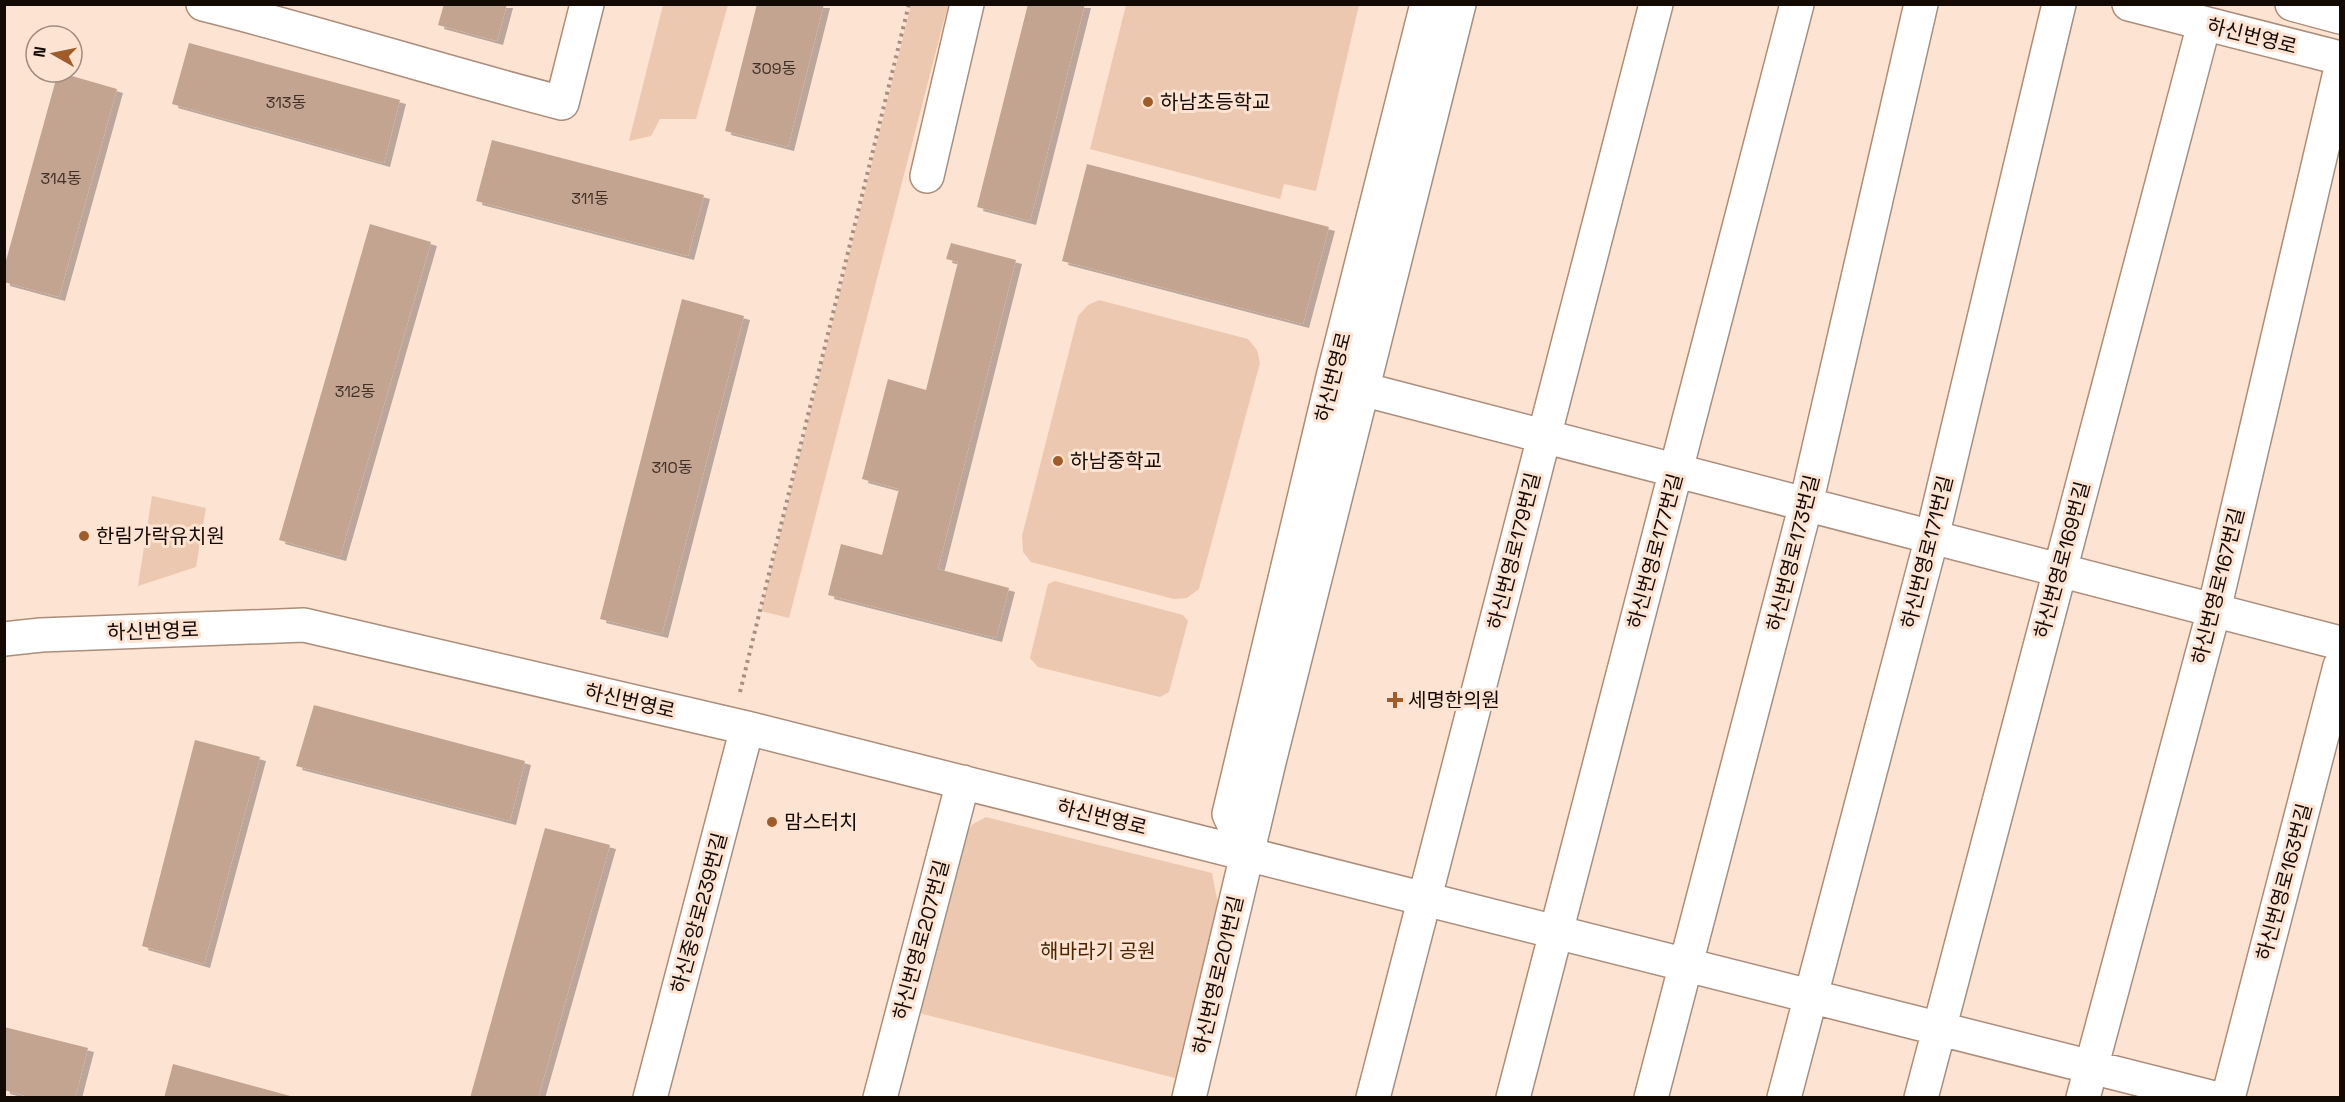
<svg xmlns="http://www.w3.org/2000/svg" width="2345" height="1102" viewBox="0 0 2345 1102" font-family="'Space Grotesk','Noto Sans KR',sans-serif">
<style>
.green{fill:#edc8b0}
.building{fill:#c3a491;filter:url(#shadow)}
.lines{fill:none;stroke-linecap:round;stroke-linejoin:round}
.minor-casing{stroke:#ab8d7a;stroke-width:36}
.path{stroke:#a59184;stroke-width:4;stroke-dasharray:3 4.5;stroke-linecap:butt}
.minor{stroke:#fff;stroke-width:33}
.poi-dot{fill:#9f5c2a;stroke:#fde3d2;stroke-width:2}
.labels{text-anchor:middle;dominant-baseline:central;stroke-width:6;stroke-linejoin:round;paint-order:stroke}
.number-label{font-size:16px;fill:#403027}
.street-label{font-size:20px;fill:#140a04;stroke:#fde3d2}
.poi-label{font-size:20px;fill:#140a04;stroke:#fde3d2;text-anchor:start}
.park-label{font-size:20px;fill:#4c2402;stroke:#fde3d2}
</style>
<defs>
<filter id="shadow"><feDropShadow dx="6" dy="4" stdDeviation="0" flood-color="#0004"/></filter>
</defs>
<rect width="100%" height="100%" fill="#fde3d2"/>
<path class="green" d="M663 5H728L696 119H660L651 136 629 141Z
M911 5H948L789 618 761 611Z
M1126 5H1359L1316 191 1284 184 1280 199 1090 149Z
M1099 300 1248 339 1257 350 1260 363 1199 589 1187 598 1174 599 1031 562 1023 552 1022 536 1078 316 1088 305Z
M152 496 206 508 196 567 138 586Z
M1055 581 1183 615 1188 621 1169 692 1160 697 1038 667 1030 658 1048 584Z
M986 817 1212 873 1218 904 1175 1078 919 1013 965 833 973 824Z"/>
<path class="building" d="M444 4H507L497 41 438 25Z
M757 4H824L788 147 725 131Z
M1028 4H1085L1030 221 977 207Z
M189 43 400 100 384 163 172 104Z
M58 72 117 89 59 297 4 282V268Z
M492 140 704 195 688 256 476 201Z
M1087 164 1329 227 1303 324 1062 261Z
M370 224 431 242 340 557 279 540Z
M951 243 1016 260 938 569 1009 588 996 638 828 595 841 544 882 555 899 489 862 479 888 379 926 390 958 262 946 259Z
M682 299 744 316 662 634 600 619Z
M314 705 525 761 510 821 296 766Z
M195 740 260 757 204 964 142 946Z
M545 828 610 845 538 1098H470Z
M4 1027 88 1048 75 1098H33L4 1090Z
M173 1064 294 1097V1098H164Z"/>
<g class="lines">
<defs>
<path id="minor" d="M203 4C323 34 442 72 562 103L587 4
M2129 4 2340 58
M2292 4 2340 17
M927 176 967 4
M1362 389 2340 643
M4 639 41 635 304 625 747 728 2214 1098
M1247 853 1229 814 1333 377 1427 4
M650 1098 747 728
M880 1098 963 782
M1189 1098 1269 762 1459 4
M1373 1098 1656 4
M1513 1098 1797 4
M1651 1098 1806 504 1921 4
M1784 1098 1932 537 2059 4
M1921 1098 2204 24
M2083 1098 2214 610 2340 72
M2228 1098 2340 666"/>
</defs>
<use href="#minor" class="minor-casing"/>
<path class="path" d="M740 692 909 4"/>
<use href="#minor" class="minor"/>
</g>
<g class="poi-dot">
<circle cx="1148" cy="102" r="6"/>
<circle cx="1058" cy="461" r="6"/>
<circle cx="84" cy="536" r="6"/>
<path d="M1392 691h6v6h6v6h-6v6h-6v-6h-6v-6h6z"/>
<circle cx="772" cy="822" r="6"/>
</g>
<g class="labels">
<g class="number-label">
<text x="774" y="68">309동</text>
<text x="286" y="102">313동</text>
<text x="61" y="178">314동</text>
<text x="590" y="198">311동</text>
<text x="355" y="391">312동</text>
<text x="672" y="467">310동</text>
</g>
<g class="street-label">
<text transform="translate(2252 36) rotate(14)">하신번영로</text>
<text transform="translate(1333 377) rotate(-76)">하신번영로</text>
<text transform="translate(1514 551) rotate(-76)">하신번영로179번길</text>
<text transform="translate(1655 551) rotate(-75)">하신번영로177번길</text>
<text transform="translate(1927 552) rotate(-76)">하신번영로171번길</text>
<text transform="translate(1793 553) rotate(-76)">하신번영로173번길</text>
<text transform="translate(2062 560) rotate(-75)">하신번영로169번길</text>
<text transform="translate(2218 586) rotate(-76)">하신번영로167번길</text>
<text transform="translate(153 631) rotate(-2)">하신번영로</text>
<text transform="translate(630 701) rotate(13)">하신번영로</text>
<text transform="translate(1102 817) rotate(14)">하신번영로</text>
<text transform="translate(2284 882) rotate(-75)">하신번영로163번길</text>
<text transform="translate(699 913) rotate(-75)">하신중앙로239번길</text>
<text transform="translate(921 940) rotate(-75)">하신번영로207번길</text>
<text transform="translate(1218 975) rotate(-77)">하신번영로201번길</text>
</g>
<g class="poi-label">
<text x="1160" y="102">하남초등학교</text>
<text x="1070" y="461">하남중학교</text>
<text x="96" y="536">한림가락유치원</text>
<text x="1408" y="700">세명한의원</text>
<text x="784" y="822">맘스터치</text>
</g>
<g class="park-label">
<text x="1098" y="951">해바라기 공원</text>
</g>
</g>
<rect width="2345" height="1102" fill="none" stroke="#140a04" stroke-width="12"/>
<g transform="translate(54 54) rotate(279)"><circle r="28" fill="#fde3d2" stroke="#a08c80" stroke-width="1.5"/>
<path d="M0-4.5L10 22L0 15L-10 22Z" fill="#9f5c2a"/>
<text y="-9" font-size="16" font-weight="bold" text-anchor="middle" fill="#140a04">N</text>
</g>
</svg>
